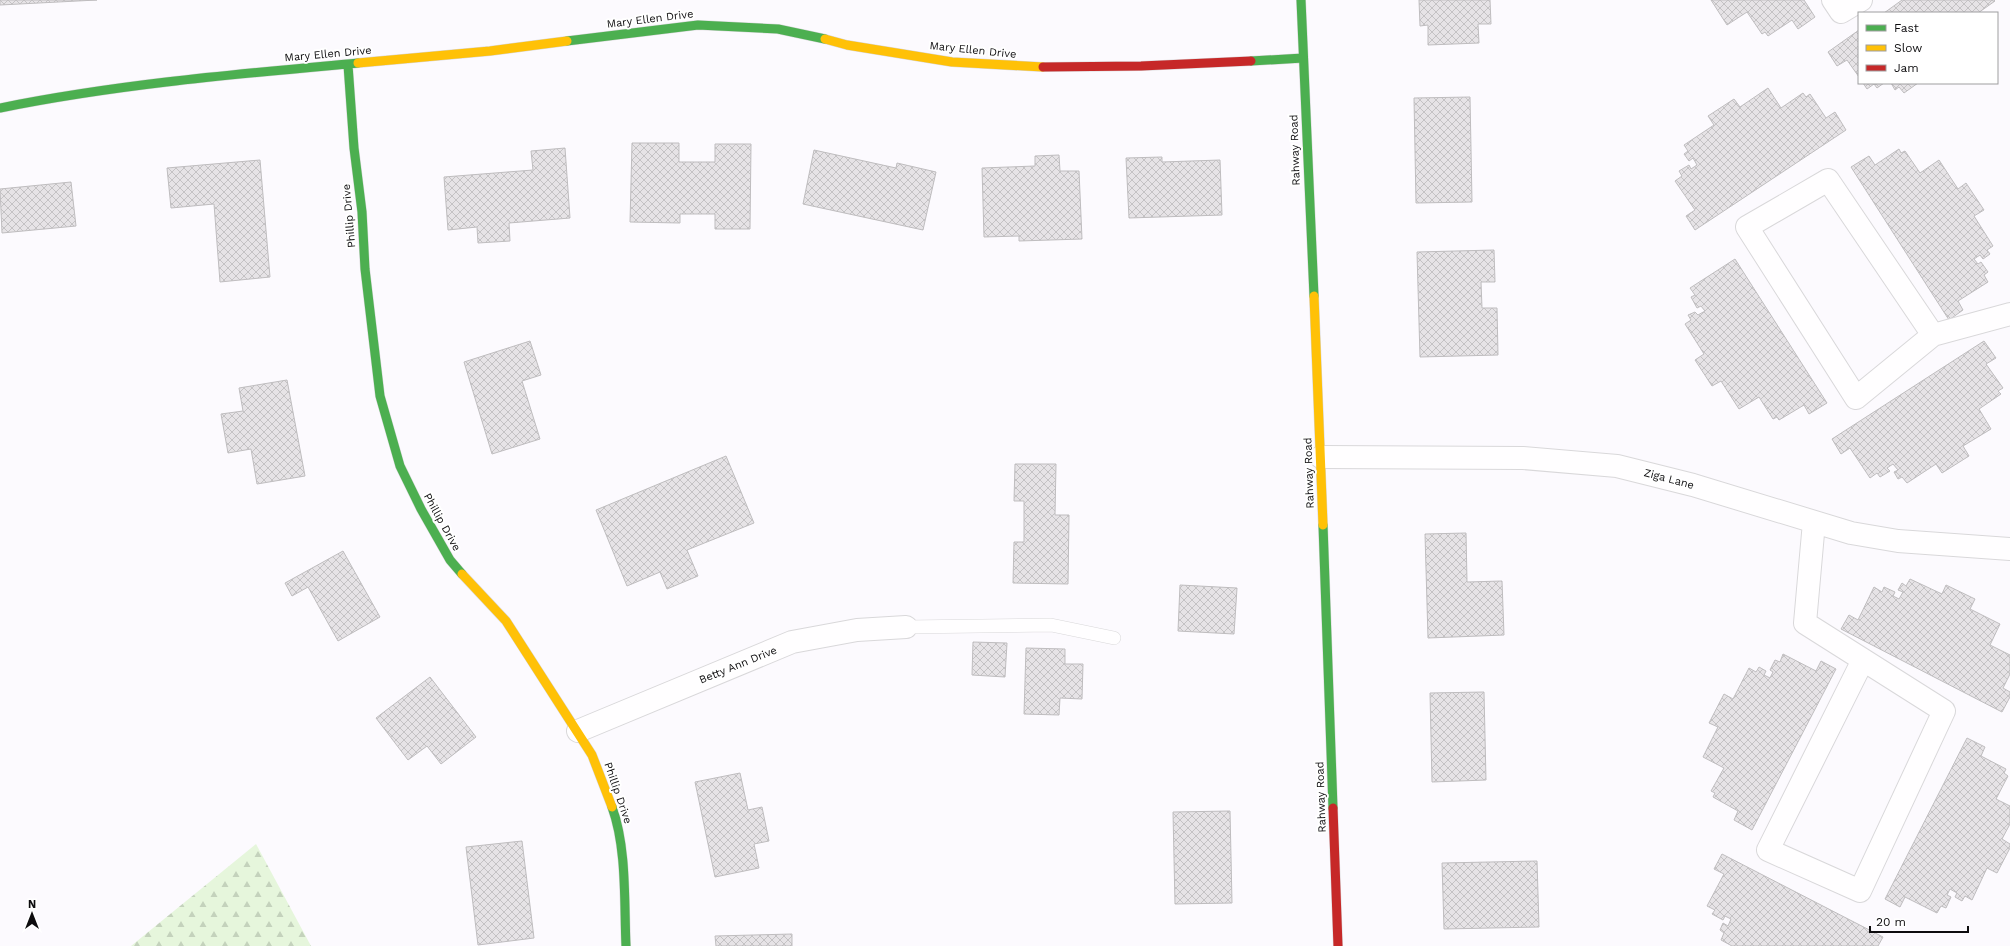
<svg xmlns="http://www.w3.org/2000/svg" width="2010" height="946" viewBox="0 0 2010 946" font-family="'Work Sans',sans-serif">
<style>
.forest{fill:url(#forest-firs)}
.building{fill:url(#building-cross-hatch);stroke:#bfbdbf}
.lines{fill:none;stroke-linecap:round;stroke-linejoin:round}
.lane-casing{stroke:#d9d8da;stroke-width:14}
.street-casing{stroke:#d9d8da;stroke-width:24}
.fast-casing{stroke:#d9d8da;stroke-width:10}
.slow-casing{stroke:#d9d8da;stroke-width:10}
.jam-casing{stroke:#d9d8da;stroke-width:10}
.lane{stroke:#fffeff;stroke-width:13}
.street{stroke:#fffeff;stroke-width:22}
.fast{stroke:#4caf50;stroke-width:9}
.slow{stroke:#ffc107;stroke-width:9}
.jam{stroke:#c62828;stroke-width:9}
.labels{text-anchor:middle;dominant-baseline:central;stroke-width:4;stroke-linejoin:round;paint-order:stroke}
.street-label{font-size:11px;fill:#0d0c0e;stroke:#fff}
</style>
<defs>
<pattern id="forest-firs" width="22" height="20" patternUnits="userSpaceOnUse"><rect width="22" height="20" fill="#e6f6dc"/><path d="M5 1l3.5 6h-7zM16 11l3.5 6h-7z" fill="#c4d2bc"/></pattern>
<pattern id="building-cross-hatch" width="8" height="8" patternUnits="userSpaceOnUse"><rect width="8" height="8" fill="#e6e3e6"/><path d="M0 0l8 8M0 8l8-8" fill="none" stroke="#c4c2c4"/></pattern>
</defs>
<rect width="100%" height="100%" fill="#fcfafe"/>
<path class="forest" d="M256 844 311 946H131Z"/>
<path class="building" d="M0 0H97L0 5Z
M1419 0H1490L1491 24H1478L1479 43 1428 45V25L1420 26Z
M1711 0H1804L1815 17 1798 29 1792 20 1768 36 1765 32 1762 34 1747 12 1727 25Z
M1902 0H1994L1995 1 1978 13H1884Z
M1859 30V77L1847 60 1837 66 1828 52Z
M1863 83H1884L1877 88 1874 84 1867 89Z
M1891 83H1918L1904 93 1899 87 1895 90Z
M1768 88 1781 108 1803 93 1806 97 1810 94 1826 118 1835 112 1846 130 1695 230 1686 216 1695 210 1675 181 1682 176 1679 171 1689 165 1691 169 1697 165 1693 158 1689 161 1684 154 1688 151 1684 145 1714 125 1708 116 1734 99 1740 107Z
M1470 97 1472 202 1416 203 1414 98Z
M632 143H679V162H715V144H751L750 229H715V214H680V223L630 222Z
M565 148 570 218 509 223 510 241 478 243 477 227 448 230 444 177 533 170 531 151Z
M1899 149 1901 153 1905 151 1920 173 1939 160 1958 189 1966 183 1984 210 1974 216 1993 246 1987 250 1990 254 1983 259 1980 255 1974 259 1978 264 1981 262 1988 272 1984 275 1988 282 1958 301 1963 310 1949 320 1851 167 1869 156 1875 165Z
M814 150 896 168 897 163 936 172 923 230 803 204Z
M1059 155 1060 171H1079L1082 239 1019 241V236L984 237 982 168 1035 166V156Z
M1162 157V162L1220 160 1222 215 1129 218 1126 158Z
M260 160 270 277 220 282 214 204 171 208 167 168Z
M71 182 76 226 2 233 0 189Z
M1494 250 1495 282H1481L1482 308H1497L1498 355 1420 357 1417 252Z
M1735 259 1827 403 1809 414 1804 405 1779 420 1777 417 1773 419 1759 397 1739 409 1721 381 1712 386 1695 360 1704 354 1685 324 1691 320 1688 315 1695 312 1698 315 1705 311 1701 306 1697 308 1691 297 1695 295 1690 288Z
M530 341 541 375 522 381 540 439 492 454 464 362Z
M1984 341 1996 358 1986 364 2003 388 1998 391 2001 394 1979 409 1991 429 1963 446 1969 456 1942 473 1936 464 1907 483 1902 477 1898 479 1894 472 1898 470 1893 464 1887 468 1890 471 1880 477 1877 473 1870 478 1850 448 1841 454 1832 439Z
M287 380 305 476 257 484 251 449 228 453 221 414 243 411 239 388Z
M726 456 754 523 687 550 698 576 667 589 660 572 627 586 596 510Z
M1015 464H1056L1055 515H1069L1068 584 1013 583 1014 542H1024V501H1014Z
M1466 533 1467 582 1502 581 1504 635 1428 638 1425 534Z
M343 551 380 617 338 641 308 587 292 596 285 583Z
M1910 579 1942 594 1946 585 1975 599 1970 609 2000 624 1990 645 2010 655V674L2003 688 2010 692V697L2002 712 1841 629 1849 615 1858 620 1874 587 1882 592 1884 587 1895 592 1893 596 1899 599 1903 592 1898 590 1902 583 1906 586Z
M1180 585 1237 588 1234 634 1178 631Z
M973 642 1007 643 1005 677 972 675Z
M1026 648 1065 649V664H1083L1082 699 1060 698 1059 715 1024 714Z
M1783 654 1816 671 1821 661 1836 669 1752 830 1734 820 1738 811 1713 797 1715 793 1711 791 1724 768 1703 757 1718 727 1709 723 1724 694 1733 699 1749 668 1756 672 1759 667 1766 671 1764 675 1770 678 1773 672 1770 670 1775 660 1780 662Z
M430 677 476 737 441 764 427 746 408 760 376 718Z
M1484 692 1486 780 1432 782 1430 693Z
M1967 738 1985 747 1981 756 2006 769 2004 773 2008 776 1996 799 2010 806V824L2002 839 2010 844V848L1997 873 1987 868 1972 900 1965 896 1962 901 1955 897 1957 893 1950 889 1947 895 1951 897 1946 908 1941 906 1937 913 1905 897 1900 907 1885 899Z
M740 773 748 810 762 807 769 841 754 844 759 868 715 877 695 782Z
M1230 811 1232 903 1175 904 1173 812Z
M522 841 534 938 478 945 466 847Z
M1722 854 1883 937 1878 946H1732L1721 940 1724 933 1720 930 1723 923 1728 926 1731 919 1725 916 1723 920 1712 914 1715 910 1707 906 1724 874 1714 869Z
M1537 861 1539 927 1444 929 1442 863Z
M792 934V946H716L715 936Z"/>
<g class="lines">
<defs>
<path id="lane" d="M906 627 1051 625 1114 638"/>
<path id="street" d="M1833 0 1841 12 1861 0
M1933 335 1828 180 1747 227 1856 398 1933 335 2010 314
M1321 457 1523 458 1617 466 1693 485 1851 533 1898 541 2010 549
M1814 522 1805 623 1944 711 1860 891 1768 850 1863 660
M578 731 792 642 857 630 906 627"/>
<path id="fast" d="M1301 0 1314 296
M567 41 698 25 778 29 825 39
M1251 61 1303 58
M348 65 354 148 362 212 365 269 380 396 400 466 421 509 450 560 462 574
M0 108C118 84 238 74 358 63
M1323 525 1333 808
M612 807C627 848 624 902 626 946"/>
<path id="slow" d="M825 39 847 45 952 62 1043 67
M358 63 490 51 567 41
M1314 296 1323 525
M462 574 506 621 592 755 612 807"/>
<path id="jam" d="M1043 67 1141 66 1251 61
M1333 808 1338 946"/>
</defs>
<use href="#lane" class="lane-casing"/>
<use href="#street" class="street-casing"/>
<use href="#fast" class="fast-casing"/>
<use href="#slow" class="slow-casing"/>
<use href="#jam" class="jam-casing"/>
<use href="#lane" class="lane"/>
<use href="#street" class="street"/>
<use href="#fast" class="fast"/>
<use href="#slow" class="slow"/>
<use href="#jam" class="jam"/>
</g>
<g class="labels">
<g class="street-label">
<text transform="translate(650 19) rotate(-7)">Mary Ellen Drive</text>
<text transform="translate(973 50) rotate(6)">Mary Ellen Drive</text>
<text transform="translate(328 54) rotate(-5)">Mary Ellen Drive</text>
<text transform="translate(1295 150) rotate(-92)">Rahway Road</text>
<text transform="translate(349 216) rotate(-95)">Phillip Drive</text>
<text transform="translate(1309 473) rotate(-92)">Rahway Road</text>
<text transform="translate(1669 479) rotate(15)">Ziga Lane</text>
<text transform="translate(442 522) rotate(61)">Phillip Drive</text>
<text transform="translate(738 665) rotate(-22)">Betty Ann Drive</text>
<text transform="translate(618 793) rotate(71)">Phillip Drive</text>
<text transform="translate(1321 797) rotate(-92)">Rahway Road</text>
</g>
</g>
<rect x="1858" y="12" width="140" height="72" fill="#ffffff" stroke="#9e9e9f"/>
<rect x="1866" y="25" width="20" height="6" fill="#4caf50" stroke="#9e9e9f"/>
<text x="1894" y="32" font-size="12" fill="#0d0c0e">Fast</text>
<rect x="1866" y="45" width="20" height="6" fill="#ffc107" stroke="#9e9e9f"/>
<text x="1894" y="52" font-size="12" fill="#0d0c0e">Slow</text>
<rect x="1866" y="65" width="20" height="6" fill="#c62828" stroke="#9e9e9f"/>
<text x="1894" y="72" font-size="12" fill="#0d0c0e">Jam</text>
<g transform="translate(32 914)" stroke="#ffffff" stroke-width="3" paint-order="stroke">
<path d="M0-3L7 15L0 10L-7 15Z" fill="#0d0c0e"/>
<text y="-6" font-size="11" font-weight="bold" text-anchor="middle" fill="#0d0c0e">N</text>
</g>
<path d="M1870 926v6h98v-6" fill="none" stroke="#0d0c0e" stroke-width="2"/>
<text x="1876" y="926" font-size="12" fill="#0d0c0e" stroke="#ffffff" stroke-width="3" paint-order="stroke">20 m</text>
</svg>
